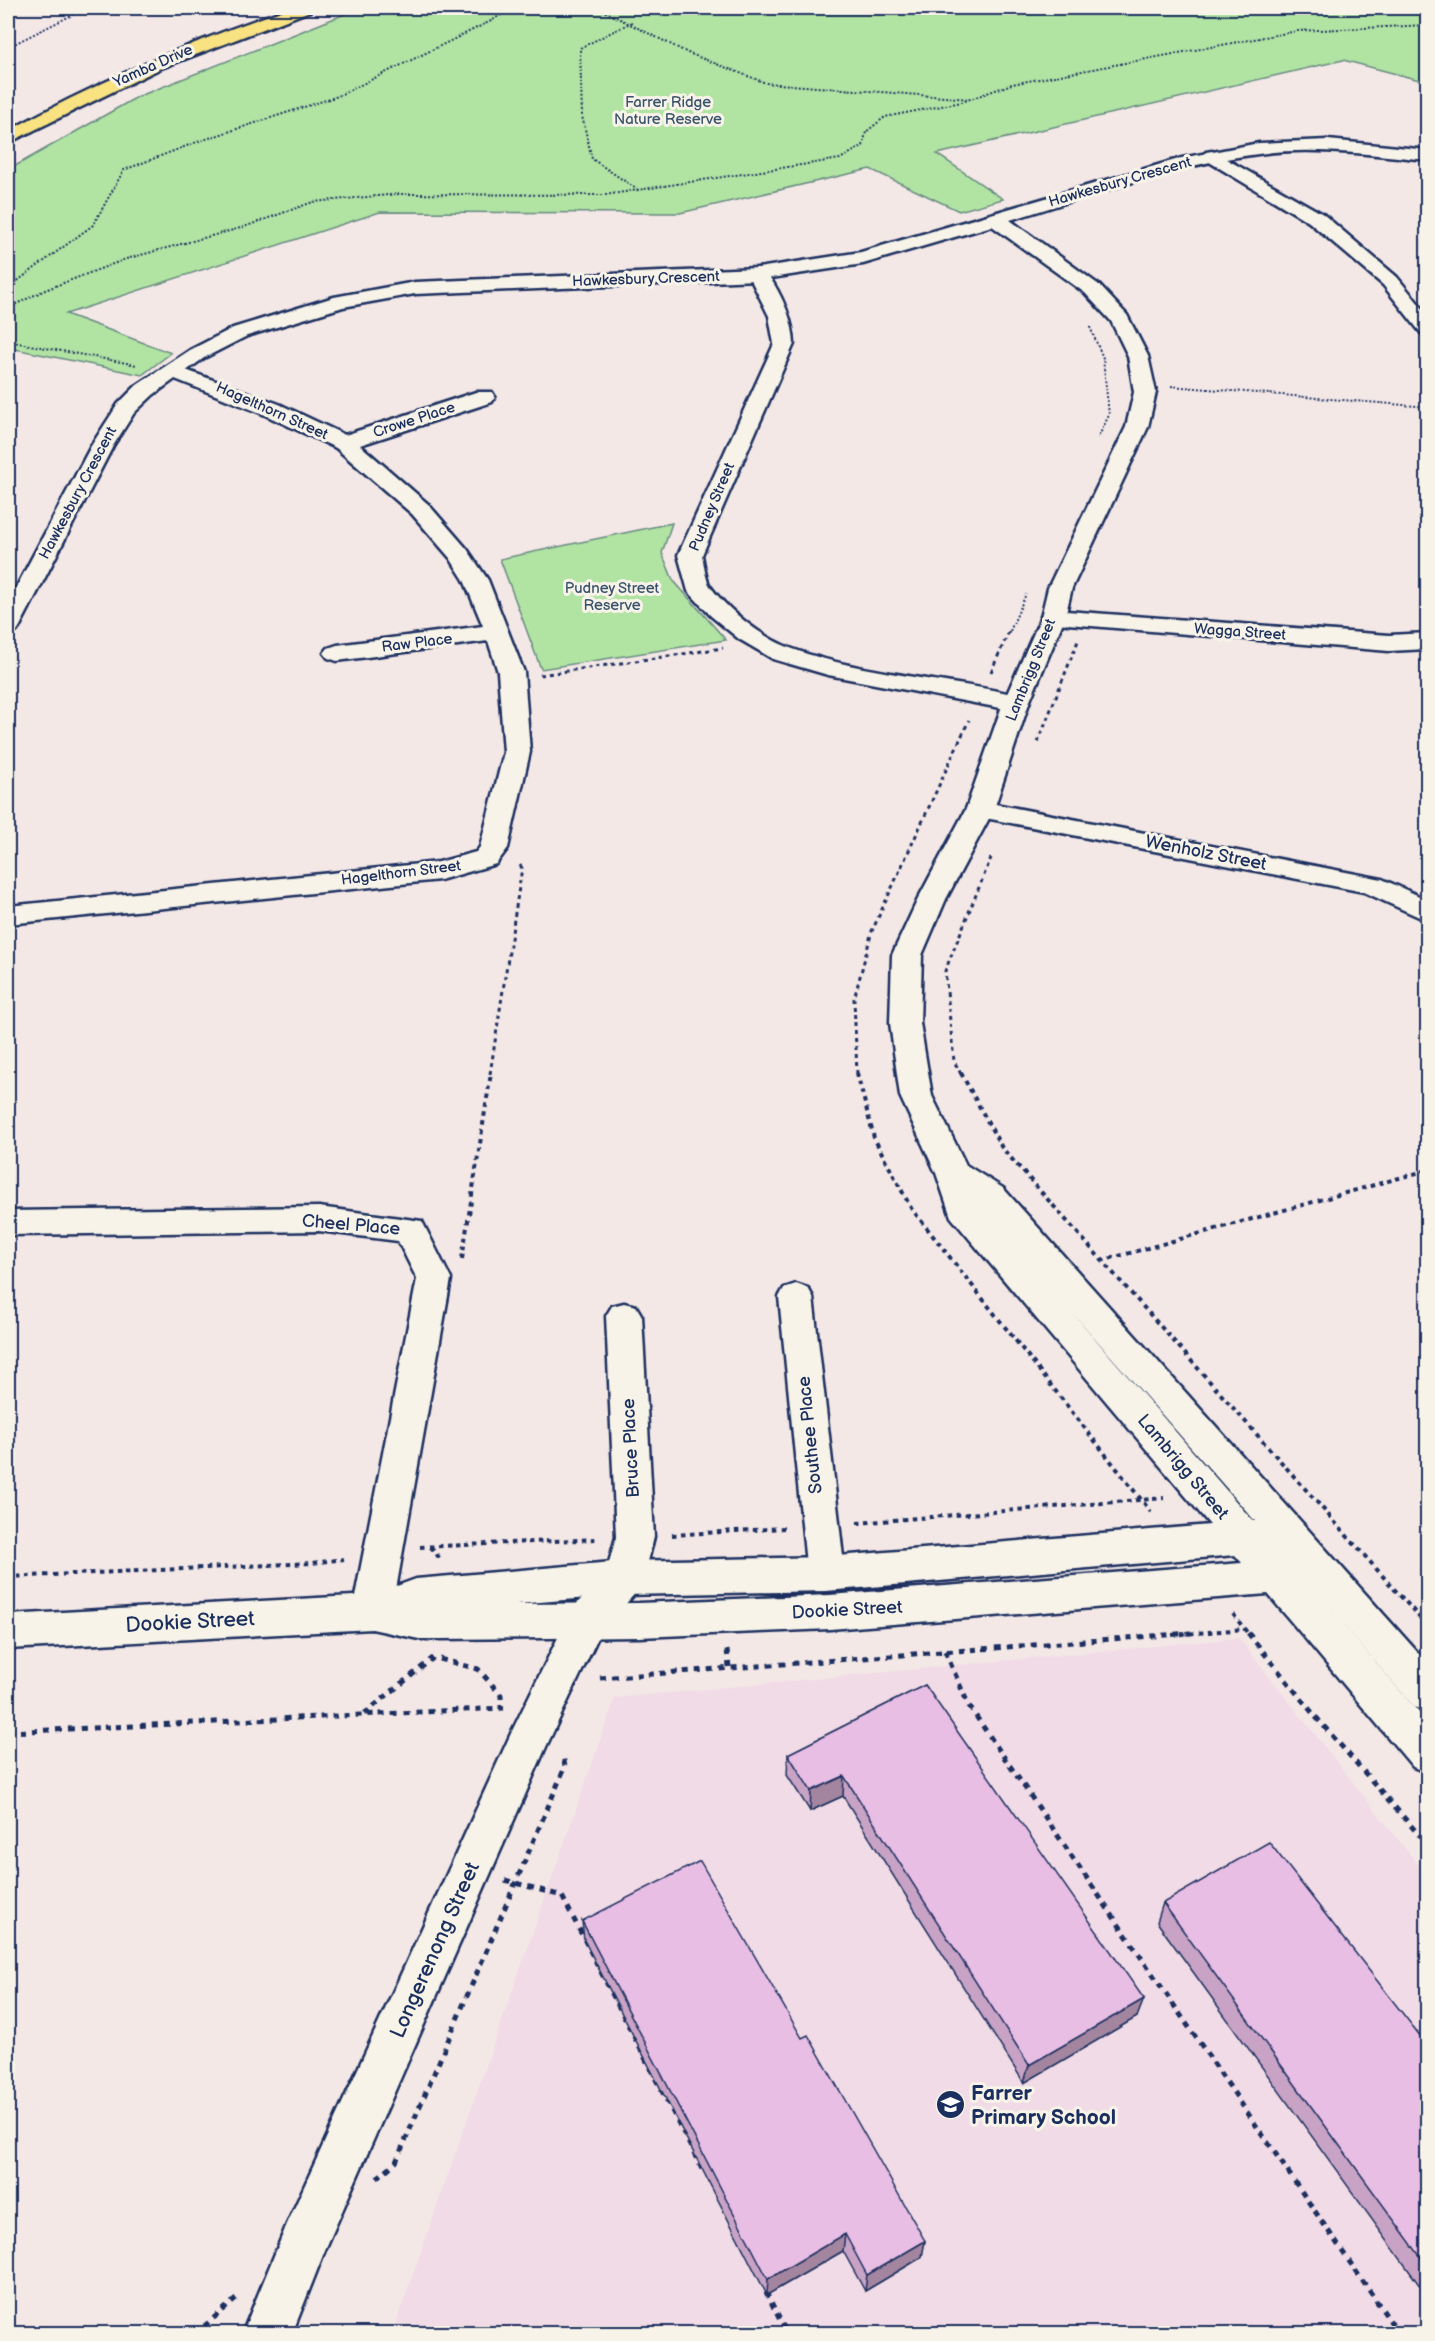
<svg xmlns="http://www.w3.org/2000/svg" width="1435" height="2341" viewBox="0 0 1435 2341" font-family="'Balsamiq Sans',sans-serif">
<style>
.built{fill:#f1dbe6}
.green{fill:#b1e3a3;stroke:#668980;stroke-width:1.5}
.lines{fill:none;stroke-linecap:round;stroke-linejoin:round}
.minor-casing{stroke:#1b2f5e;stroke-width:5}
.tertiary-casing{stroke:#1b2f5e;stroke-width:5}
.primary-casing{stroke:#1b2f5e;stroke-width:5}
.path-far3{stroke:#1b2f5e;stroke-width:2;stroke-dasharray:2 2;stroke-linecap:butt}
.path-far2{stroke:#1b2f5e;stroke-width:3;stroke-dasharray:4 4;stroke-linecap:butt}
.path-far1{stroke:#1b2f5e;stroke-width:4;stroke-dasharray:4.5 4.5;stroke-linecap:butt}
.path{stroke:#1b2f5e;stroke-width:5;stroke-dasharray:6 6;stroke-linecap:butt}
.minor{fill:#f7f3e8;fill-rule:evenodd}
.tertiary{fill:#f7f3e8;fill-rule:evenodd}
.primary{fill:#f8e281;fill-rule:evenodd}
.wall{fill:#c8a3c5;stroke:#1b2f5e;stroke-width:1.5}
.shaded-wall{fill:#a385a0;stroke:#1b2f5e;stroke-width:1.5}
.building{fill:#e9bee5;stroke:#1b2f5e;stroke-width:1.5}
.labels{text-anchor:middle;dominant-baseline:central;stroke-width:6;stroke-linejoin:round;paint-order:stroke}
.far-street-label{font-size:15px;fill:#1b2f5e;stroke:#f7f3e8}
.far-park-label{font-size:15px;fill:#39536c;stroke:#f7f3e8}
.street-label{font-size:18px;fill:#1b2f5e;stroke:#f7f3e8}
.near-street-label{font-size:21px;fill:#1b2f5e;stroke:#f7f3e8}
.near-poi-label{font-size:21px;font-weight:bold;fill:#1b2f5e;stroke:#f7f3e8;text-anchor:start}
</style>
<rect width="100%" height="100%" fill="#f4e8e7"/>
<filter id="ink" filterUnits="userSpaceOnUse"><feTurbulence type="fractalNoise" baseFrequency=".0167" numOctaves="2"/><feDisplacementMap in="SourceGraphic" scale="12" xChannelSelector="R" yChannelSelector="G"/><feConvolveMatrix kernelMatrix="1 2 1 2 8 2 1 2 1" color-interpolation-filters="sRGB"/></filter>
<g filter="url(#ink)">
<path class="built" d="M1239 1638 1427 1876V2333L392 2334 615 1698Z"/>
<path class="green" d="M360 8H1427V82L1343 60 937 154 1003 199 959 211 870 169 680 213 380 212 66 314 171 353 142 375 15 349 8 353V170L137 97Z
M672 523 662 553 673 580 726 640 541 669 500 559Z"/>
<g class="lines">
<defs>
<path id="minor" d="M1212 151 1323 214 1397 277 1428 315V335L1421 333 1383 285 1309 222 1206 160 1203 156 1206 152Z
M758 268 765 270C780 292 793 317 794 344L702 555C704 564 705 578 710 586 728 611 764 639 793 649 864 675 951 679 1025 697L1029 703 1025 709 1016 711 828 675 773 659 739 639 711 616 688 591 678 555 774 344 769 316 748 274 751 270Z
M172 365 279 404 345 435 476 392H492L495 397 492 402 360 445 428 504 467 549 488 580 524 672 530 752 508 848 496 864 440 880 8 924V906L439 862 476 852 480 847 504 752 498 672 488 641 337 661 328 658 324 653 328 648 337 645 483 626 464 580 450 558 412 514 336 448 263 414 165 375 161 371 165 367Z
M1053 610 1389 635 1428 633V649L1389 651 1044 622 1041 617 1044 612Z
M980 801 1382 879 1428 900V921L1364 892 970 815 966 809 970 803Z
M319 1207 422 1221 451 1279 392 1612 386 1624 372 1629 358 1624 352 1612 417 1279 398 1241 319 1231 8 1235V1211Z
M796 1284 808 1288 813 1297 845 1574 840 1586 826 1591 812 1586 807 1574 779 1297 784 1288Z
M624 1303 636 1306 642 1316 654 1537 644 1578 638 1590 600 1633 546 1747 325 2250 292 2334H242L287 2224 513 1729 572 1609 607 1570 616 1537 606 1316 612 1306Z"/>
<path id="tertiary" d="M1328 140 1428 150V160C1371 155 1314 146 1258 154 1173 165 1091 196 1010 220L1099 285 1127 315 1148 356 1156 392 1148 427 1072 588 1065 617 1029 703 994 809 946 899 922 955 920 1023 932 1096 966 1165 1003 1188 1428 1664V1712L1414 1707 1313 1590 1428 1723V1773L1413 1767 1268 1594 830 1629 639 1637 439 1639H419L372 1629 8 1649V1615L372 1595 416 1579 624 1561 826 1557 1210 1525 951 1217 936 1173 900 1096 890 1023 892 955 918 899 966 809 1003 703 1041 617 1048 588 1126 427 1134 392 1128 356 1111 321 1085 293 992 226 863 264 758 280 415 294 343 307 247 336 204 358 153 395 134 413 113 446 20 626 17 631 8 633V603L91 446 118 404 137 385 190 350 233 328 334 297 415 282 758 268 861 252 1182 158 1259 143ZM1071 1311 1229 1491 1255 1521H1253ZM1235 1555 1242 1563 830 1595 639 1603 516 1604 624 1595 826 1591Z"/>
<path id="primary" d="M290 8H312L310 11 159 69 8 143V131C98 82 192 41 290 8Z"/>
</defs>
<use href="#minor" class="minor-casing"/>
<use href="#tertiary" class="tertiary-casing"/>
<use href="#primary" class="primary-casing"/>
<path class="path-far3" d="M598 8 688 53 766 83 970 99
M632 22 580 48 582 116 592 159 638 190
M8 47 86 8
M8 288 93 225 124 170 197 142 338 96 491 21 512 8
M8 308 45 290 126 259 244 227 313 202 399 194 605 195 840 159 863 146 866 132 885 117 962 102 1012 84 1297 31 1428 25
M1090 327 1103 358 1109 415 1098 438
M8 341 137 365
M1171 386 1428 407
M1010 631 1026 594"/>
<path class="path-far2" d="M991 672 1010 629
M540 675 723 648
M1038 742 1078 641
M490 1074 522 868 519 864
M857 1074 854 999 872 931 969 720
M961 1074 954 1061 945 971 991 858"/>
<path class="path-far1" d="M857 1073 874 1138 911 1208 1151 1512
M961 1073 1002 1148 1428 1627
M462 1259 491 1073
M1101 1261 1428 1170
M857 1523 1164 1498
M672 1535 784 1528
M420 1547 598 1539
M431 1547 441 1560
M8 1577 312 1563 344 1559
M1233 1614 1249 1635
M1172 1635 1244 1629"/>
<path class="path" d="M1248 1633 1315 1716 1428 1845
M727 1650 729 1667
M945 1651 969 1706 1399 2334
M440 1659 478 1669 501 1695V1709
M600 1678 1191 1633
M364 1714 433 1658
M8 1732 504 1708
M505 1880 562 1896 704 2173
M377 2178 396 2162 565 1767 563 1755
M766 2292 787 2334
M195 2334 236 2299"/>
<use href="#minor" class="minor"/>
<use href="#tertiary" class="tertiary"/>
<use href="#primary" class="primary"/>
</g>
<path class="wall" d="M925 1685 1137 2017 1024 2083 843 1796 810 1811 787 1775 788 1754Z
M1163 1903 1428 2046V2297L1157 1922Z
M582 1921 922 2257 865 2291 843 2251 767 2295 584 1940Z"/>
<path class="shaded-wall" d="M844 1776 843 1796 810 1811 811 1791Z
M1144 1999 1137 2017 1024 2083 1029 2065Z
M845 2234 843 2251 767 2295 768 2279Z
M925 2241 922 2257 865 2291 867 2275Z"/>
<path class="building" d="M925 1685 1144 1999 1029 2065 844 1776 811 1791 788 1754Z
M1269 1842 1428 2046V2267L1163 1903Z
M700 1861 802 2038 808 2035 925 2241 867 2275 845 2234 768 2279 582 1921Z"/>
</g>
<defs>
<symbol id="school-disc" viewBox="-11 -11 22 22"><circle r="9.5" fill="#1b2f5e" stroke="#f7f3e8"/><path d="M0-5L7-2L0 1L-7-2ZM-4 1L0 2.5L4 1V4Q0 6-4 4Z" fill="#fff"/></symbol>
</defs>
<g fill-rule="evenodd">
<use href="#school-disc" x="934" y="2088" width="33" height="33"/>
</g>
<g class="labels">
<g class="far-street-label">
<text transform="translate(153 66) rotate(-24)">Yamba Drive</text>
<text transform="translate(1120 182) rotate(-16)">Hawkesbury Crescent</text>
<text transform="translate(646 279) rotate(-2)">Hawkesbury Crescent</text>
<text transform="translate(272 411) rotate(24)">Hagelthorn Street</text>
<text transform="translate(414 420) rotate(-18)">Crowe Place</text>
<text transform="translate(78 493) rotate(-62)">Hawkesbury Crescent</text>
<text transform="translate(712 507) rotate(-67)">Pudney Street</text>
<text transform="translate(1240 632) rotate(4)">Wagga Street</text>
<text transform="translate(417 643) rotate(-7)">Raw Place</text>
<text transform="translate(1031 670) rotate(-68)">Lambrigg Street</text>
<text transform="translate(401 873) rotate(-7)">Hagelthorn Street</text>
</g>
<g class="far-park-label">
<text x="668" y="102">Farrer Ridge<tspan x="668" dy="17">Nature Reserve</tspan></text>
<text x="612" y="588">Pudney Street<tspan x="612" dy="17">Reserve</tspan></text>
</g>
<g class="street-label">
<text transform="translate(1206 853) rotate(11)">Wenholz Street</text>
<text transform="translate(351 1225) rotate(5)">Cheel Place</text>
<text transform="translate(810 1435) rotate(-96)">Southee Place</text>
<text transform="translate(631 1448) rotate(-93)">Bruce Place</text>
<text transform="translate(1183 1467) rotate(50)">Lambrigg Street</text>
<text transform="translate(847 1610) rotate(-3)">Dookie Street</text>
</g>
<g class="near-street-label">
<text transform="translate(190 1622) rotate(-3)">Dookie Street</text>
<text transform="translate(435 1950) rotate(-66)">Longerenong Street</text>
</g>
<g class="near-poi-label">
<text x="971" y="2093">Farrer<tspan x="971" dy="24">Primary School</tspan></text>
</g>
</g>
<rect width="1435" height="2341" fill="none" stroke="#f7f3e8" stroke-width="30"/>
<rect x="15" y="15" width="1405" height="2311" fill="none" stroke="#1b2f5e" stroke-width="2" filter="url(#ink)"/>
</svg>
